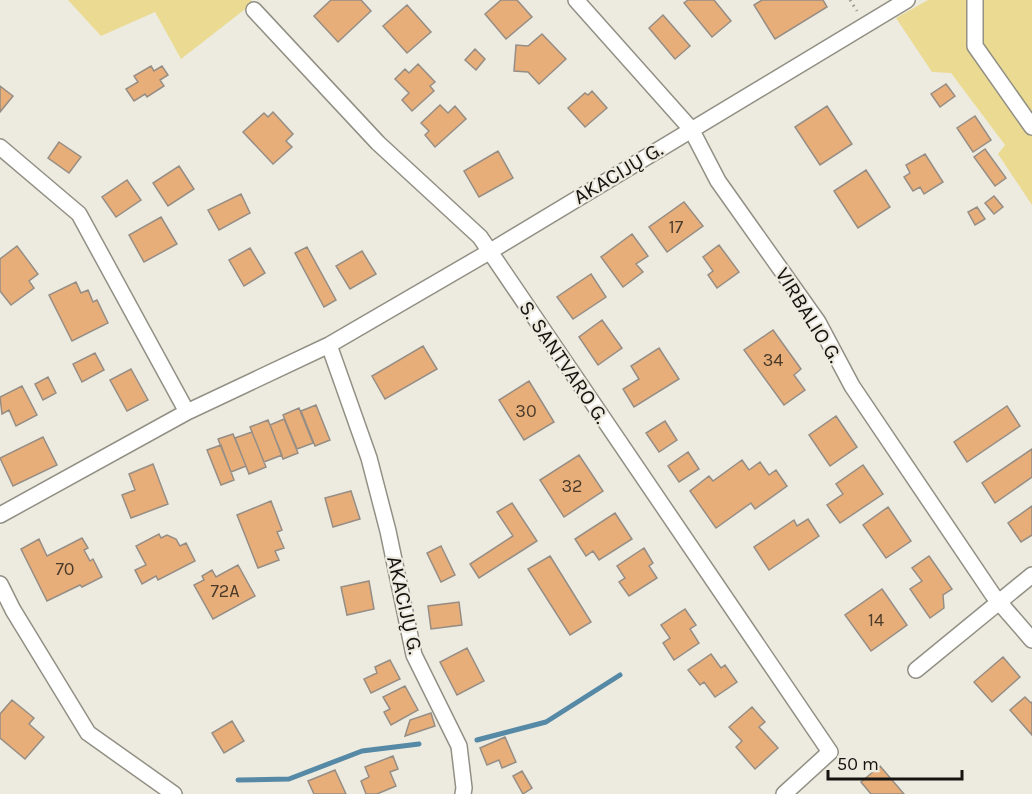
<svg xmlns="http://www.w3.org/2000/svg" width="1032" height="794" viewBox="0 0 1032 794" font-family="Karla,sans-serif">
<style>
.green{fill:#eada92}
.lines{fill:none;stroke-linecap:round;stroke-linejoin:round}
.stream{stroke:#5589a6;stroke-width:5}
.building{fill:#e7ae79;stroke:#968d85;stroke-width:1.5}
.street-casing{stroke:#929085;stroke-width:18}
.path{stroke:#99988f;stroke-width:3;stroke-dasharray:1.5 4.5;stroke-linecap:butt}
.street{stroke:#fff;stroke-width:15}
.labels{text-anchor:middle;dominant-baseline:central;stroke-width:4.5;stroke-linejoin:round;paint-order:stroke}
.number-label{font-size:18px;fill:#4a3a2a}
.street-label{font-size:21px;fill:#151410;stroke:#edebdf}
</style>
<rect width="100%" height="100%" fill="#edebdf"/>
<path class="green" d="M68 0H251L253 3 181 59 155 12 101 36Z
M928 0H1032V205L998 154 1005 145 951 73 932 72 896 18Z"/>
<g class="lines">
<path class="stream" d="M477 740 546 722 620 675
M238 780 289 779 362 751 419 744"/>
</g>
<path class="building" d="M331 0H361L371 11 338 42 314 16Z
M501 0H517L532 17 506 39 485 14Z
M688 0H714L731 21 712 37 684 3Z
M762 0H823L827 7 775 39 754 5Z
M407 5 431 32 407 53 383 26Z
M663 15 690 46 675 59 649 28Z
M542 34 566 59 539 84 528 72 514 71 516 45 528 46Z
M475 49 485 59 476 70 465 60Z
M418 64 435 82 430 86 434 91 412 111 402 100 409 93 395 79 405 69 409 73Z
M151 66 154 71 162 66 168 75 160 80 164 86 147 97 145 94 134 101 126 89 138 82 134 76Z
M946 84 955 96 940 107 931 94Z
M0 86 13 96 0 112Z
M592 91 607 108 585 127 568 108 585 93 588 95Z
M440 105 448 113 455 106 466 119 435 147 425 135 429 131 421 123Z
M827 106 852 144 820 165 795 127Z
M273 112 293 134 286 141 292 147 273 164 243 132 264 113 268 117Z
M975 116 991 140 973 152 957 128Z
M59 142 81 157 69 173 48 158Z
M985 149 1006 178 995 186 974 157Z
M498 151 513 178 479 197 464 171Z
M925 154 943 182 924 194 920 187 913 191 904 177 910 173 906 165Z
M179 166 194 189 168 206 153 183Z
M866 170 890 207 858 228 834 191Z
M127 180 141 200 116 217 102 197Z
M241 194 250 213 219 230 208 210Z
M994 196 1003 207 994 214 985 203Z
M684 202 703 226 667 252 649 227Z
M977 207 985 219 975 225 968 212Z
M161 217 177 244 144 262 129 235Z
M632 234 648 256 636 264 643 272 623 287 601 257Z
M719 245 739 272 717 288 708 275 713 271 703 257Z
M17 246 38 274 29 281 34 288 11 305 0 291V259Z
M307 247 336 300 324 307 295 253Z
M250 248 265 273 244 286 229 260Z
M362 251 376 274 350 289 336 266Z
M591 274 606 297 573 319 557 297Z
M76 282 81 293 88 290 93 302 97 300 108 323 72 341 49 295Z
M602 320 622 348 598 365 579 337Z
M773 330 801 369 794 375 805 390 784 405 744 350Z
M423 346 437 369 385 399 372 376Z
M659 348 679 379 634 407 623 389 639 379 631 366Z
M95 353 104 370 82 382 73 364Z
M131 369 148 400 127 411 110 380Z
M48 377 56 393 43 400 35 384Z
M529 381 554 422 524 440 499 400Z
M22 386 37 415 16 426 9 410 2 414 0 397Z
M316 405 330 440 315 446 301 411Z
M1007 406 1020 426 967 462 954 442Z
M299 408 313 443 297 449 283 415Z
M836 416 857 447 830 466 809 435Z
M284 419 298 453 283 459 270 425Z
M268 420 282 455 264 462 250 427Z
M665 421 677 440 659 452 646 433Z
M252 432 266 467 249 474 235 438Z
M233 434 246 466 231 472 218 439Z
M43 437 57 465 13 486 0 458Z
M221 445 234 480 221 485 207 450Z
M1032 449V477L995 503 982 483Z
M688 452 699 469 679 482 668 466Z
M579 455 603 491 564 517 540 480Z
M742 460 749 470 760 462 769 475 776 470 787 486 755 509 751 503 716 528 690 491 709 476 713 481Z
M153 464 168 504 131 518 122 495 135 490 129 474Z
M863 465 883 494 840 523 827 505 843 494 836 484Z
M351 491 360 519 333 527 325 498Z
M271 501 282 530 277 532 284 548 275 551 279 560 258 568 237 515Z
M512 503 537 541 479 578 470 564 513 536 497 512Z
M1032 506V535L1021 542 1008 523Z
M888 507 911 541 886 558 863 525Z
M615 513 632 539 599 560 593 551 586 556 575 539Z
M808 519 819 536 769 570 754 547 794 520 797 526Z
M159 534 161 538 167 535 176 539 180 546 186 543 195 561 158 580 156 576 142 584 135 570 146 565 136 546Z
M82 538 88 548 84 550 90 561 93 559 102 577 82 587 80 585 47 601 21 549 39 539 47 556Z
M441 546 455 575 441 582 427 553Z
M644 548 653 563 649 566 657 578 629 596 619 582 625 578 617 566Z
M550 556 591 622 570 635 528 569Z
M929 556 952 589 943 595 944 608 930 618 910 589 922 581 912 568Z
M238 565 255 596 213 619 194 585 204 580 202 576 212 570 216 577Z
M369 581 374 609 347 615 341 587Z
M882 589 907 625 871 651 845 615Z
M459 602 462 625 431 629 428 606Z
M685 609 696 625 690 629 699 643 674 660 663 643 670 638 661 625Z
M467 648 484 681 457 695 440 662Z
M711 654 721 668 725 665 737 682 715 697 704 682 700 685 688 670Z
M1003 657 1020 677 992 702 974 682Z
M390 660 400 679 371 693 364 679 377 673 375 667Z
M405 686 418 710 391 725 384 712 390 709 383 697Z
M1025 697 1031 703 1032 702V735L1010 710Z
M12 700 34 718 29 724 44 737 25 759 0 738V714Z
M752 707 765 722 759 727 778 748 755 769 736 747 742 741 729 727Z
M431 713 435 726 405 736 410 720Z
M232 721 244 741 224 753 212 733Z
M505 737 516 762 502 768 499 760 487 765 480 748Z
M393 756 398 769 390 772 396 786 377 794H366L361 781 369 777 365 767Z
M880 766 904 794H871L861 782Z
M335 770 346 794H314L308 781Z
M522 771 532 788 523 794 513 776Z"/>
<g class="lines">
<defs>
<path id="street" d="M576 0 691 129 718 181 818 322 852 386 993 595 1032 640
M975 0V46L1032 127
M254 10 378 143 480 237 830 752 784 794
M0 147 79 214 187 412
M329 345 369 458 388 531 414 655 459 746 464 788 463 794
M0 515 187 412 329 345 489 252 907 0
M0 584 13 610 88 733 174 794
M916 670 1032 575"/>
</defs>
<use href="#street" class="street-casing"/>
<path class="path" d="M850 0 857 11"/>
<use href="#street" class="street"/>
</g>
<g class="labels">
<g class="number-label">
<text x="676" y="227">17</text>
<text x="773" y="360">34</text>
<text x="526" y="411">30</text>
<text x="572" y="486">32</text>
<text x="65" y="569">70</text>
<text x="225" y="591">72A</text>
<text x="876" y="620">14</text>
</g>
<g class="street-label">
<text transform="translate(618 173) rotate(-31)">AKACIJŲ G.</text>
<text transform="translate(809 315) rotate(58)">VIRBALIO G.</text>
<text transform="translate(564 362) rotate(56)">S. SANTVARO G.</text>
<text transform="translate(405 605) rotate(77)">AKACIJŲ G.</text>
</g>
</g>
<path d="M828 770v9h134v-9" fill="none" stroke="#151410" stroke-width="3"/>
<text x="837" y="770" font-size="18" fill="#151410" stroke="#edebdf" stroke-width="4.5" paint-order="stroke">50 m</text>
</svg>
